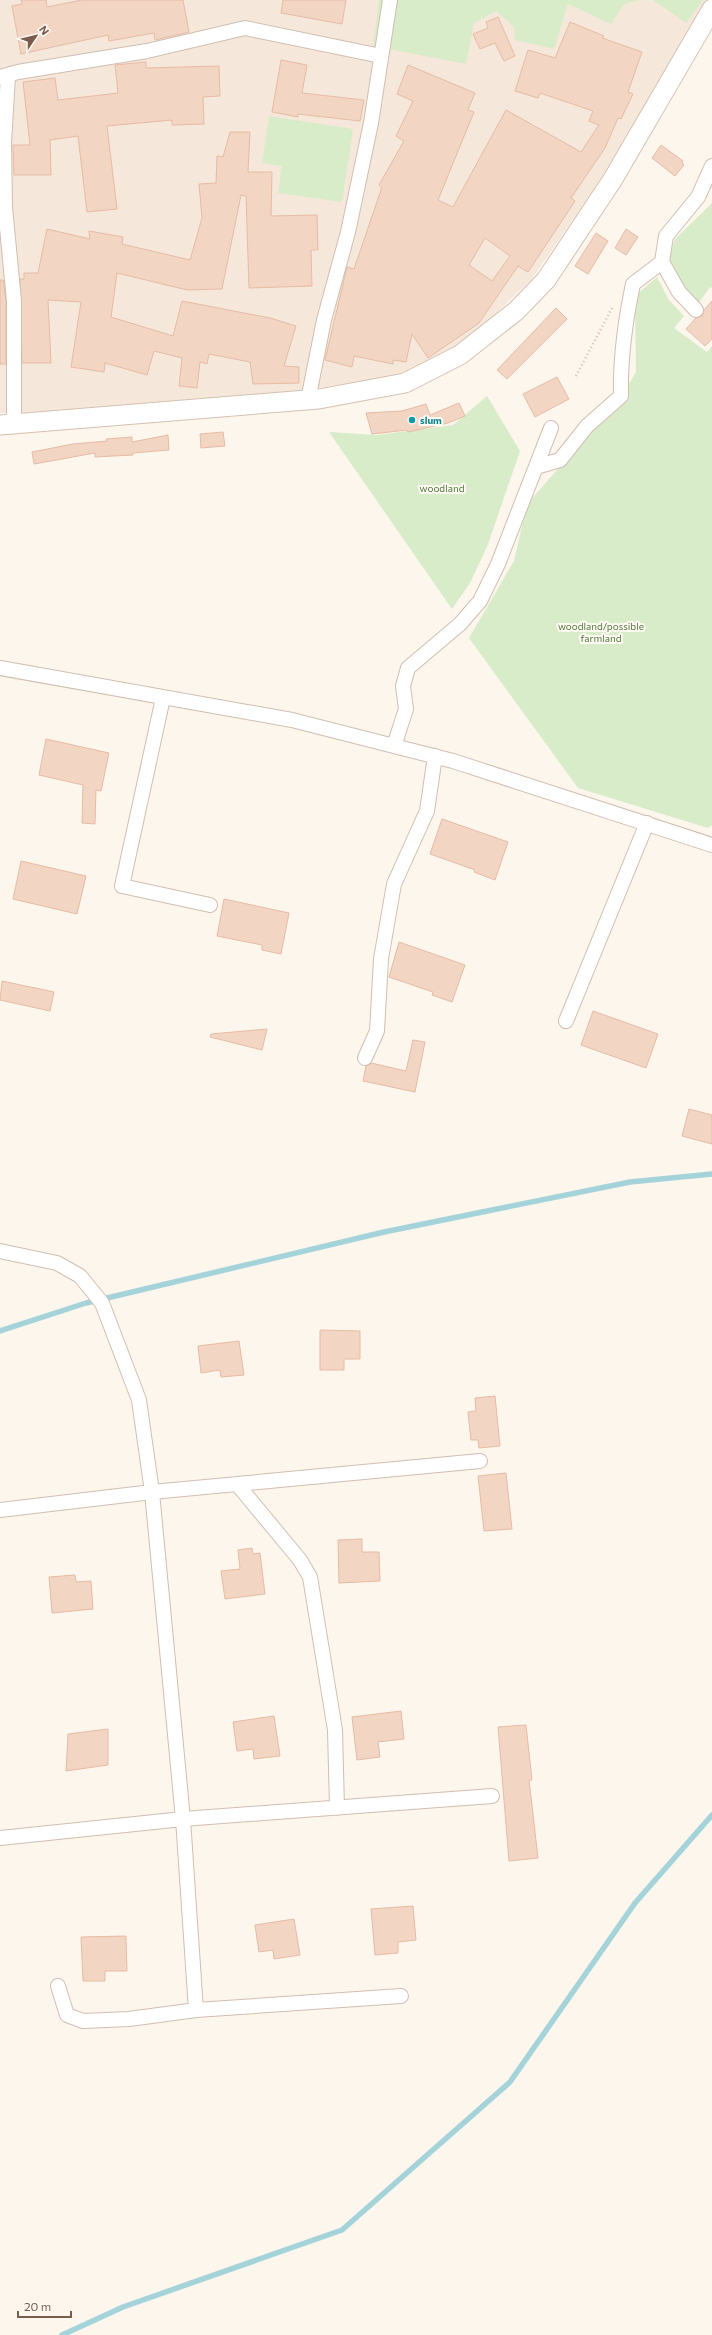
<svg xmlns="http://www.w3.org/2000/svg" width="712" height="2335" viewBox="0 0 712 2335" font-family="Commissioner,sans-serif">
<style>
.residential{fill:#f5e8da}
.green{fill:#d8ecc9}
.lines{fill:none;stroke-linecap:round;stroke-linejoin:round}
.stream{stroke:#a5d3da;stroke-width:5.5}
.building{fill:#f3d5c3;stroke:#e6bba3;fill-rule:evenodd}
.street-casing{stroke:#d1beb0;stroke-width:16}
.secondary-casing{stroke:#d6c0b0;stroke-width:21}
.path{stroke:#d9b8a5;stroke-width:2.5;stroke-dasharray:1 3;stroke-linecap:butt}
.street{stroke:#fff;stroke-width:14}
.secondary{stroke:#fff;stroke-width:19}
.culture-dot{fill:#0f9aa8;stroke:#fffaf3;stroke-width:1.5}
.labels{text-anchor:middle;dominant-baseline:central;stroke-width:4;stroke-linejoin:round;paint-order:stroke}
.culture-label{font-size:10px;font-weight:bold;fill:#0d838f;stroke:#fffaf3;text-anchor:start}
.park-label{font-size:10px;fill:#537a41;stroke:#fffaf3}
</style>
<rect width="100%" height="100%" fill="#fdf6ec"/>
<path class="residential" d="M0 0H710L698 17 595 188 531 280 452 355 393 376 272 395 60 414 0 413Z"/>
<path class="green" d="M379 0H639L624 4 611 24 568 4 554 49 515 40 514 27 496 11 474 23 466 64 373 46Z
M653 0H703L686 23Z
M269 116 353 129 342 202 278 193 282 166 262 163Z
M712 203V288L710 287 698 304 684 295 667 265 675 239Z
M657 277 669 300 684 316 674 328 707 352 712 346V825L708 828 578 788 469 638 514 561 527 504 621 397 636 372 635 296Z
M487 396 520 451 487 547 470 583 452 609 329 432 377 435 453 425Z"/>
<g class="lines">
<path class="stream" d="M0 1331 86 1303 384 1232 630 1182 712 1174
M62 2335 123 2307 342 2230 510 2082 635 1903 712 1815"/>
</g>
<path class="building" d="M21 0H46L47 7 82 0H183L189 32 155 40 154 33 109 41 108 35 21 54 12 6 22 4Z
M283 0H346L342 24 281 13Z
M498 17 515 56 504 61 495 43 480 49 473 34 488 28 486 22Z
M570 22 604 36 602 38 642 52 628 92 633 94 621 119 618 118 605 148 571 198 575 201 528 272 518 266 479 323 428 358 412 334 406 362 393 360V364L354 356 352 367 325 360 347 267 354 269 382 187 379 185 404 141 396 136 413 101 397 94 408 65 475 93 468 110 474 112 438 200 453 207 506 110 581 152 599 125 589 121 593 111 540 93 538 98 515 91 528 50 555 58ZM485 238 510 256 492 281 469 265Z
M281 60 307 65 302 93 364 100 360 121 298 114V117L272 112Z
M146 62V68L219 66 220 96 203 97 204 124 172 125V120L107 126 117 209 87 212 78 136 50 140 51 175H14L13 145H30L23 82 55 78 58 100 118 93 115 65Z
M230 132H250L248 172H272L271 216 317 215 318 250H311L312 286 249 288 246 196 241 195 222 289 187 290 117 273 111 317 173 336 182 301 270 318 296 326 284 366 299 367V383L253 384 250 362 209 354 207 364 200 362 197 388 179 386 182 358 154 351 147 375 105 363 104 372 71 367 81 302 48 300 51 363H22L20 279H24V273H38L47 229 90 239 89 231 123 237 122 244 190 260 202 218 199 184 216 183 217 156 223 157Z
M661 145 683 161 682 163 684 165 675 176 652 158Z
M626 229 638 237 626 255 615 248Z
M596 233 608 241 588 274 575 266Z
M0 280H3L6 301V364H0Z
M712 301V339L705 346 686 329 696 318 702 316 704 310Z
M556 308 567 319 507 379 497 370Z
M557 377 569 399 535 417 523 394Z
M459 403 465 416 448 423 408 432 407 430 372 434 366 413 402 411 426 404 430 415Z
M223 432 225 446 201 448 200 434Z
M168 435 169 450 133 453V455L95 457V453L34 464 32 452 73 444 107 441 106 439 132 437V442Z
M46 739 109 753 101 791 96 790 95 824 82 823 83 785 39 775Z
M442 819 508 842 495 880 474 872 475 870 430 854Z
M21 861 86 876 77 914 13 899Z
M224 899 289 913 281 954 262 950V945L217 936Z
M399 942 465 965 452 1002 432 995 433 992 389 977Z
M2 981 54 992 50 1011 0 1000Z
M593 1011 658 1034 646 1068 581 1045Z
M267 1029 262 1050 210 1037 211 1034Z
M413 1040 425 1042 415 1092 363 1081 366 1066 371 1063 406 1071Z
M689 1109 712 1115V1144L682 1136Z
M320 1330 360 1331V1359H344V1370H320Z
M239 1341 244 1375 221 1377 220 1370 201 1373 198 1346Z
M495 1396 500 1446 479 1448 478 1440H471L468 1412 476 1411 475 1398Z
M506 1473 512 1529 484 1531 478 1476Z
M362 1539V1552H379L380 1581 339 1583 338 1540Z
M252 1548 253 1554 260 1553 265 1594 225 1599 221 1571 240 1569 238 1550Z
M75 1575 76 1582 91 1581 93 1609 52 1613 49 1577Z
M401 1711 404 1739 378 1742 380 1757 357 1760 352 1717Z
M274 1716 280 1756 254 1759 253 1749 237 1751 233 1722Z
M526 1725 532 1780H529L538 1858 509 1861 498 1727Z
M108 1729V1765L66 1771 68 1734Z
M413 1906 416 1940 398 1942V1953L375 1955 371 1909Z
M294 1919 300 1955 274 1959 273 1950 259 1952 255 1925Z
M126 1936 127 1971H105V1981H83L81 1937Z"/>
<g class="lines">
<defs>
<path id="street" d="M8 76 4 143 5 207 14 301V424
M0 77 18 72 147 51 245 28 381 56
M662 262 679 292 696 310
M308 400 324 320 348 232 371 123 390 0
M536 467 560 460 587 426 621 396C620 357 625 322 633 284L662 262 666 236 698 197 712 166
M0 668 292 720 453 761 712 845
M163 698 122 886 210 905
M394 746 406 709 403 686 408 668 460 624 480 601 498 564 551 428
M566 1021 647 823
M365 1058 377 1031 381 959 394 884 427 811 435 756
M0 1251 57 1263 80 1276 102 1303 139 1400 152 1492 183 1819 196 2010
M237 1484 300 1560 310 1577 335 1730 337 1808
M0 1510 152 1492 480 1461
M0 1838 183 1819 492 1796
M58 1986 67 2015 83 2021 129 2019 196 2010 401 1996"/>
<path id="secondary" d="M0 425 319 399 405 383 460 355 516 311 546 280 613 179 712 9"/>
</defs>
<use href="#street" class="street-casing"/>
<use href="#secondary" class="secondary-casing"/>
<path class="path" d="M576 376 612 308"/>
<use href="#street" class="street"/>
<use href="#secondary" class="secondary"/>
</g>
<circle class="culture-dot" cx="412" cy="420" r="4"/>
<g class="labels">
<g class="culture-label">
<text x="420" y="420">slum</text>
</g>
<g class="park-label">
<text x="442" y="488">woodland</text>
<text x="601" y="626">woodland/possible<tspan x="601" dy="12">farmland</tspan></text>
</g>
</g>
<g transform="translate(36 36) rotate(55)" stroke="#fffaf3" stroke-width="3" paint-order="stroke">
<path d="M0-3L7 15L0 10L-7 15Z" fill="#7a5c4d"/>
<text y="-6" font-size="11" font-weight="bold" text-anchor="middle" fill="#7a5c4d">N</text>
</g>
<path d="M18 2311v6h53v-6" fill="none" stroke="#7a5c4d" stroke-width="2"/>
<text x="24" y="2311" font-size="12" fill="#7a5c4d" stroke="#fffaf3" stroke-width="3" paint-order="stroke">20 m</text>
</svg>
